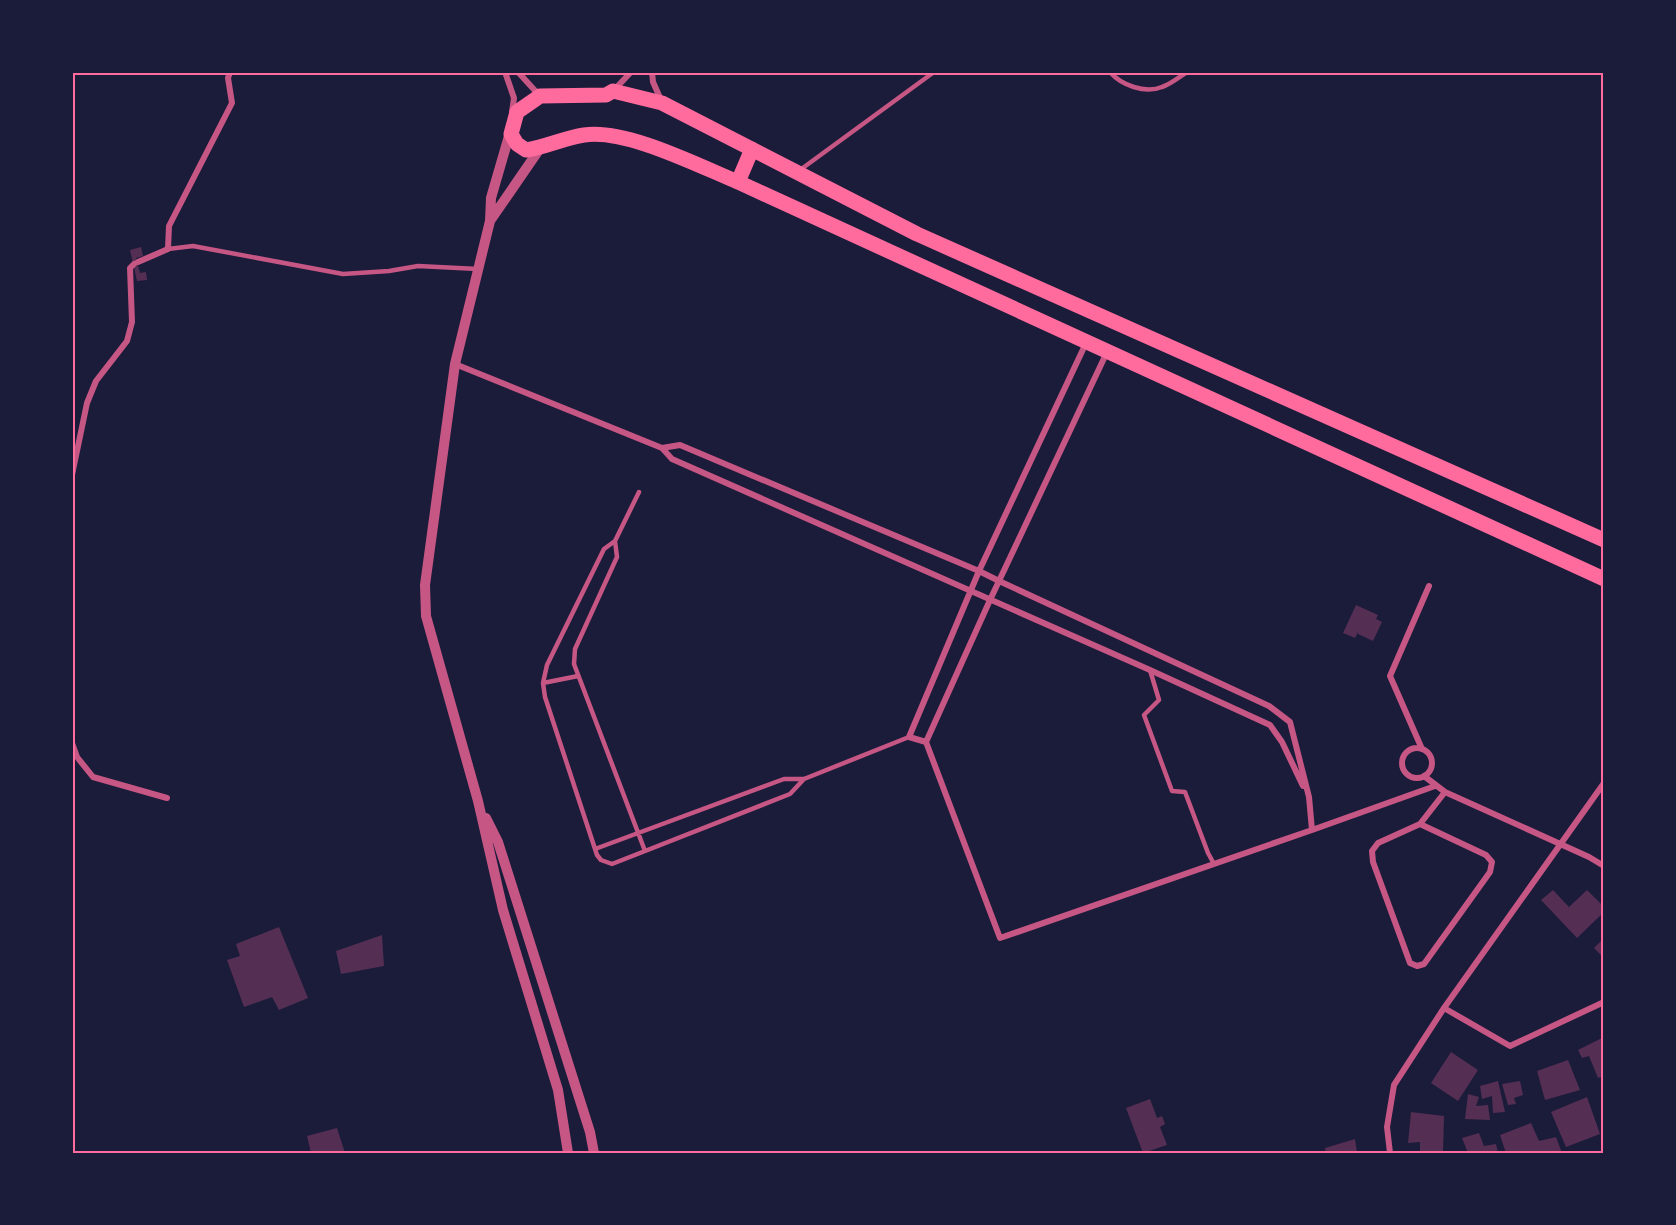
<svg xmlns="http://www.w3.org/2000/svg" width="1676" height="1225" viewBox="0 0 1676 1225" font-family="Helvetica,sans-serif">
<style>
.building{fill:#542f53}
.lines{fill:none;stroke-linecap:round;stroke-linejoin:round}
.service{stroke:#c65784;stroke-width:4.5}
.minor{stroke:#c65784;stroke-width:6}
.tertiary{stroke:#c65784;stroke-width:10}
.primary{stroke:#ff6b9d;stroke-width:15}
.neatline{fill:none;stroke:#ff6b9d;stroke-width:2}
</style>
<rect width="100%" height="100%" fill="#1b1b3a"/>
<path class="building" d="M141 247 143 256 136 258 140 273 146 272 147 280 137 281 130 250Z
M1356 605 1378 615 1376 619 1382 622 1373 641 1358 634V632L1355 638 1343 633Z
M1553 890 1569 907 1587 890 1604 907V912L1577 938 1541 900Z
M279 927 308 998 279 1010 272 997 244 1007 227 960 240 956 236 944Z
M382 935 384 966 341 974 336 951Z
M1604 938V958L1594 948Z
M1604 1037V1076L1598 1078 1589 1056 1582 1058 1578 1050Z
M1451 1052 1478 1070 1458 1101 1431 1083Z
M1568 1060 1580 1090 1545 1100 1537 1071Z
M1498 1081 1505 1112 1493 1113 1492 1096 1482 1099 1480 1086Z
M1520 1081 1523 1095 1514 1098 1516 1104 1508 1105 1502 1084Z
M1468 1094 1479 1097 1476 1106 1488 1105 1490 1120 1465 1119Z
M1587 1097 1600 1134 1566 1147 1551 1112Z
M1150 1099 1157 1118 1162 1116 1165 1124 1160 1127 1167 1145 1143 1153 1126 1108Z
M1411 1112 1444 1116 1443 1153 1420 1152V1142L1408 1143Z
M1531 1123 1539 1141 1556 1137 1562 1153H1506L1500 1135Z
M337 1128 345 1153H311L307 1136Z
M1479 1133 1484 1146 1496 1144 1498 1153H1468L1462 1138Z
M1355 1139 1357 1153H1326L1325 1148Z"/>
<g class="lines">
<path class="service" d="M1110 72C1121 85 1145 94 1162 87 1171 84 1179 77 1187 72
M800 170 934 72
M168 249 193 246 343 274 389 271 418 266 478 269
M639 492 615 541 604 549 547 665 543 683 545 697 597 855 601 860 612 864 790 794 804 779
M615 541 617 557 575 649 574 664 645 851
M1150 670 1159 700 1144 715 1172 791 1185 792 1208 853 1214 864
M543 683 578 676
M595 849 784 779H804L909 737"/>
<path class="minor" d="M505 72 514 98 512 112
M518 72 539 95
M652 72 653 82 661 100
M615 89 631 72
M138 262 168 249 169 226 232 103 228 78 230 72
M455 364 662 448 672 459 1150 670 1270 725 1282 742 1303 786
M662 448 680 445 979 571 999 581 1269 706 1290 722 1309 797 1312 830 1000 938 926 742 990 600 999 581 1107 352
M72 475 87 403 96 381 127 341 132 322 130 268 134 264
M926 742 909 737 979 571 1086 343
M72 743 77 757 93 777 167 798
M1402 763a15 15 0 1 1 30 0a15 15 0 1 1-30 0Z
M1422 749 1390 676 1429 586
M1424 776 1445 792 1589 857 1604 866
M1420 824 1378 843 1372 851 1373 862 1410 963 1417 966 1424 964 1490 872 1492 862 1486 855 1420 824 1445 792
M1312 830 1435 786
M1444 1008 1510 1046 1604 1002
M1390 1153 1387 1127 1394 1085 1444 1008 1604 783"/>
<path class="tertiary" d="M509 136 491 198 490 221 455 364 425 585 426 616 478 801 503 910 558 1090 568 1153
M490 221 541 147
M486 818 498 842 590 1132 594 1153"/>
<path class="primary" d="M738 182 752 149
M1604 540 917 234 662 103 613 91 606 95 540 96 517 112 511 134 517 144 526 150C546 147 564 138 584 135 625 128 699 166 738 182L1604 579"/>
</g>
<rect width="1676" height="1225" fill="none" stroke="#1b1b3a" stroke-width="147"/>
<rect x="74" y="74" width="1528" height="1078" class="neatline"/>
</svg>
